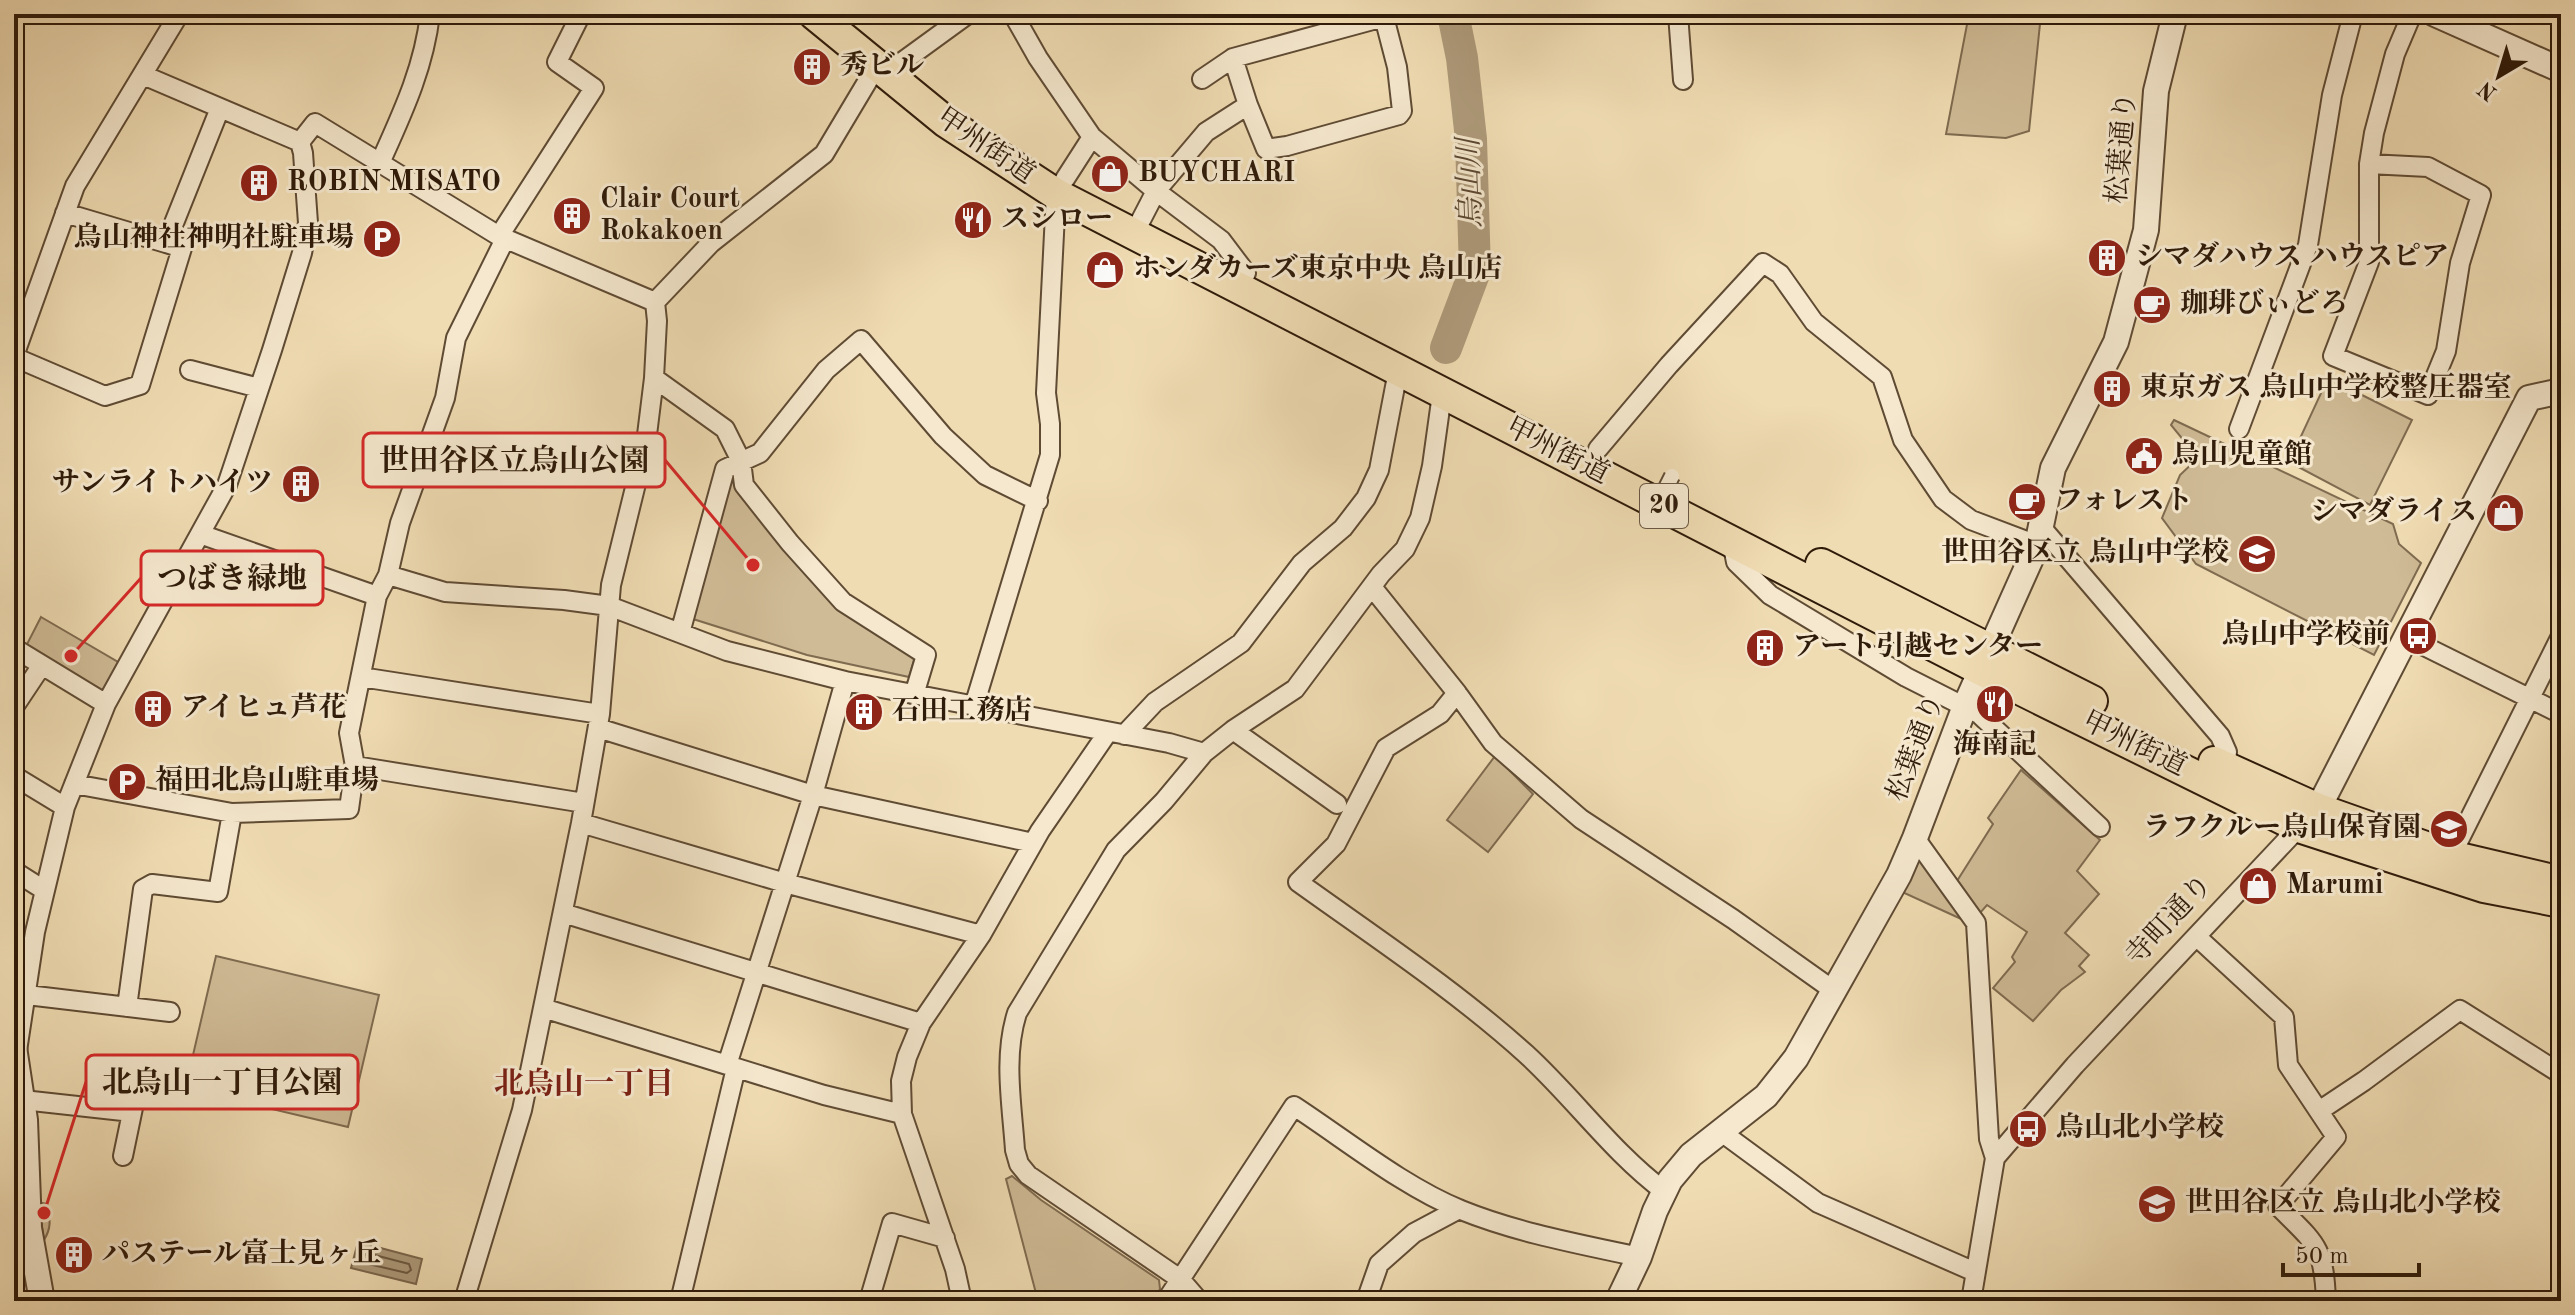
<svg xmlns="http://www.w3.org/2000/svg" width="2575" height="1315" viewBox="0 0 2575 1315" font-family="'Old Standard TT','Noto Serif JP',serif">
<style>
.green{fill:#cfbb96;stroke:#7f6b50;stroke-width:2}
.water{fill:#ae9a7a;stroke:#7b674d;stroke-width:2}
.lines{fill:none;stroke-linecap:round;stroke-linejoin:round}
.shore{stroke:#6e5a42;stroke-width:2}
.river{stroke:#ae9a7a;stroke-width:32}
.minor-casing{stroke:#5f4b34;stroke-width:22}
.tertiary-casing{stroke:#5f4b34;stroke-width:28}
.trunk-casing{stroke:#2f1b0a;stroke-width:34}
.minor{stroke:#f5e8ce;stroke-width:18}
.tertiary{stroke:#f5e8ce;stroke-width:24}
.trunk{stroke:#f0dcb3;stroke-width:30}
.pedestrian-bridge-casing{stroke:#5f4b34;stroke-width:18;stroke-linecap:butt}
.pedestrian-bridge{stroke:#f5e8ce;stroke-width:14}
.labels{text-anchor:middle;dominant-baseline:central;stroke-width:6;stroke-linejoin:round;paint-order:stroke}
.shield{fill:#f5e8ce;stroke:#6a5845;stroke-width:2}
.shield-label{font-size:26px;font-weight:bold;fill:#2f1b0a}
.poi-label{font-size:28px;font-weight:bold;fill:#2f1b0a;stroke:#f5e8ce;text-anchor:start}
.street-label{font-size:28px;fill:#2f1b0a;stroke:#f5e8ce}
.water-label{font-size:30px;font-style:italic;fill:#5b4731;stroke:#f5e8ce}
.neighbourhood-label{font-size:30px;font-weight:bold;fill:#7a1f14;stroke:#f5e8ce}
.leader{fill:none;stroke:#d62828;stroke-width:3}
.callout-dot{fill:#d62828;stroke:#f5e8ce;stroke-width:3}
.callout{fill:#f5e8ce;stroke:#d62828;stroke-width:3}
.callout-label{font-size:30px;text-anchor:middle;font-weight:bold;fill:#2f1b0a}
</style>
<rect width="100%" height="100%" fill="#f0dcb3"/>
<filter id="stains"><feTurbulence type="fractalNoise" baseFrequency=".0025" numOctaves="4"/><feColorMatrix values="0 0 0 0 .2 0 0 0 0 .09 0 0 0 0 .02 0 0 0 .5 -.17"/></filter>
<radialGradient id="worn" r=".72"><stop offset=".6" stop-color="#630" stop-opacity="0"/><stop offset="1" stop-color="#630" stop-opacity=".3"/></radialGradient>
<path class="green" d="M1969 14H2041L2029 131 2006 138 1946 134Z
M2328 378 2412 420 2370 505 2289 462Z
M2174 420 2393 524 2399 544 2421 563 2374 655 2196 564 2162 518 2180 475 2198 458 2171 425Z
M728 473 737 490 912 655 914 660 909 677 807 655 693 619Z
M41 617 118 662 105 691H95L24 650Z
M1495 756 1533 794 1488 852 1447 820Z
M2021 770 2100 840 2077 871 2099 894 2065 933 2089 955 2079 966 2085 972 2061 990 2033 1021 1993 988 2015 962 2012 957 2027 932 1987 905 1980 913 1957 881 1993 824 1988 818Z
M1917 853 1970 923 1900 891Z
M216 956 379 995 348 1127 234 1100 238 1080 190 1068Z
M1012 1176 1041 1200 1159 1280 1160 1289 1152 1301H1038L1006 1179Z
M38 1202 47 1204C50 1219 52 1227 44 1240Z"/>
<path class="water" d="M358 1242 422 1259 416 1284 351 1268Z"/>
<g class="lines">
<path class="shore" d="M367 1253 409 1264 411 1270 407 1273 364 1263 362 1258Z"/>
<path class="river" d="M1446 348 1475 271 1471 139 1462 58 1453 14"/>
<defs>
<path id="minor" d="M1013 14 1038 58 1092 137 1156 191 1221 240 1246 273
M1678 14 1683 80
M902 62 968 14
M143 75 300 142
M1202 79 1233 58 1384 17 1397 67 1402 111 1399 115 1287 146 1266 149 1248 105 1233 58
M300 142 315 123 499 236 655 302
M380 163C402 114 424 68 430 14
M2369 164 2428 167 2481 195 2460 263 2446 351 2428 395 2333 356 2369 262V164L2374 133 2395 54 2412 14
M1065 179 1092 137
M65 213 166 243
M1141 220 1156 191 1206 132 1248 105
M499 236 594 88 557 62 581 14
M655 302 711 243 824 154 876 67
M14 356 75 186 179 14
M14 357 105 396 140 385 182 248 166 243 220 108
M190 370 259 388
M654 378 725 429 741 461 744 485 790 543 843 602 926 655 914 695
M2239 429 2308 245 2332 95 2353 14
M1598 449 1669 365 1763 263 1780 274 1814 322 1882 377 1903 440 1943 499 1971 520 2037 545
M2042 528 2220 736 2227 752 2225 768
M200 534 377 596
M1732 541 1736 562 1770 595 1906 677 1979 714 2100 827
M388 575 445 592 564 600 609 606 727 651 845 681 1169 743 1204 753
M1372 587 1457 693 1493 743 1581 819 1733 919 1833 990
M680 633 725 469 760 453 826 370 861 340 943 436 985 475 1038 501
M2408 638 2561 714
M14 648 106 704
M361 677 600 714
M1457 693 1440 714 1386 748 1336 844 1298 882C1376 938 1455 990 1526 1054 1574 1098 1612 1152 1664 1191
M974 706 1050 455V424L1046 393 1056 194
M14 707 42 665
M598 728 813 795 1033 843
M1233 730 1337 804
M1124 735 1155 702 1241 643 1302 563 1343 528 1366 498 1379 470 1398 371
M355 766 584 803
M14 776 65 807
M74 784 232 813 349 809 355 766 349 733 377 596 388 575 400 523 445 398 456 338 505 239
M581 823 785 883 981 935
M1915 838 1976 923 1989 1139 1995 1158
M2451 856 2561 636
M14 871 44 890
M563 913 921 1023
M2197 937 2284 1017 2288 1065 2336 1137 2278 1206C2316 1244 2324 1246 2326 1301
M27 995 170 1012
M127 1007 143 889 152 884 218 892 232 813
M543 1008 824 1095 902 1114
M17 1051 35 932 65 807 106 704 227 485 272 350 302 253 308 223 303 153 300 142
M727 1065 813 795 845 681
M23 1100 132 1112
M2319 1111 2364 1081 2460 1010 2561 1074
M1720 1131 1818 1203 1975 1272
M123 1156 139 1079
M464 1301 522 1110 581 823 600 714 611 585 646 443 654 378 657 321 655 302
M680 1301 736 1068
M869 1301 892 1223 945 1238
M962 1301 955 1269 902 1114 901 1081 907 1057 921 1023 981 935 1040 831 1108 732
M1166 1301 1294 1106C1346 1140 1404 1187 1461 1210 1518 1233 1579 1244 1639 1257
M1199 1301 1180 1279 1028 1175 1019 1164 1015 1150C1012 1105 1003 1057 1017 1013L1116 850 1164 801 1204 753 1233 730 1295 689 1381 574 1405 549 1420 518 1432 466 1442 394
M1366 1301 1379 1264 1414 1233 1459 1209
M1971 1301 1995 1158 2075 1065 2299 827"/>
<path id="tertiary" d="M2435 14 2561 70
M2306 820 2318 809 2529 398 2561 391
M14 1047 25 1120 29 1228 42 1301
M1618 1301 1639 1257 1655 1211 1670 1180 1691 1155 1766 1096 1796 1058 1899 875 1915 838 1965 706 2037 545 2053 468 2116 342 2146 230 2156 91 2175 14"/>
<path id="trunk" d="M814 14 946 122 1056 194 1981 670 2299 827 2484 887 2561 902
M1821 564 2092 701
M2214 762 2318 809 2451 856 2561 882"/>
</defs>
<use href="#minor" class="minor-casing"/>
<use href="#tertiary" class="tertiary-casing"/>
<use href="#trunk" class="trunk-casing"/>
<use href="#minor" class="minor"/>
<use href="#tertiary" class="tertiary"/>
<use href="#trunk" class="trunk"/>
<defs>
<path id="pedestrian-bridge" d="M1651 518 1672 476"/>
</defs>
<use href="#pedestrian-bridge" class="pedestrian-bridge-casing"/>
<use href="#pedestrian-bridge" class="pedestrian-bridge"/>
</g>
<defs>
<symbol id="building-disc" viewBox="-11 -11 22 22"><circle r="9.5" fill="#8f2418" stroke="#f5e8ce"/><path d="M-4-6H4V6H1V3H-1V6H-4ZM-2.5-4.3h1.7v1.8h-1.7ZM.8-4.3h1.7v1.8H.8ZM-2.5-1h1.7V.8h-1.7ZM.8-1h1.7V.8H.8Z" fill="#fff"/></symbol>
<symbol id="shop-disc" viewBox="-11 -11 22 22"><circle r="9.5" fill="#8f2418" stroke="#f5e8ce"/><path d="M-5-2.5h2.3a2.7 3.5 0 0 1 5.4 0H5L5.5 6h-11ZM-1.5-2.5h3a1.5 2.3 0 0 0-3 0Z" fill="#fff"/></symbol>
<symbol id="restaurant-disc" viewBox="-11 -11 22 22"><circle r="9.5" fill="#8f2418" stroke="#f5e8ce"/><path d="M-5-6h1v4h1v-4h1v4h1v-4h1v5L-1.5 .5V6h-2V.5L-5-1ZM5-6V6H3V1.5H1.5Q1.5-4 5-6Z" fill="#fff"/></symbol>
<symbol id="parking-disc" viewBox="-11 -11 22 22"><circle r="9.5" fill="#8f2418" stroke="#f5e8ce"/><path d="M-3.5-5.5H1a3.5 3.5 0 0 1 0 7H-1V5.5H-3.5ZM-1-3.4V-.6H.8a1.4 1.4 0 0 0 0-2.8Z" fill="#fff"/></symbol>
<symbol id="cafe-disc" viewBox="-11 -11 22 22"><circle r="9.5" fill="#8f2418" stroke="#f5e8ce"/><path d="M-5.5-4.5H6V0H3Q3 3.5 0 3.5H-2.5Q-5.5 3.5-5.5 0ZM3-3.2v2h1.7v-2ZM-6 4.5H4V6H-6Z" fill="#fff"/></symbol>
<symbol id="civic-disc" viewBox="-11 -11 22 22"><circle r="9.5" fill="#8f2418" stroke="#f5e8ce"/><path d="M-.6-6.5H3V-4.5H.6V-3L4-1V1h2V6H-6V1h2V-1L-.6-3ZM-1.2 2.5V6h2.4V2.5Z" fill="#fff"/></symbol>
<symbol id="school-disc" viewBox="-11 -11 22 22"><circle r="9.5" fill="#8f2418" stroke="#f5e8ce"/><path d="M0-5L7-2L0 1L-7-2ZM-4 1L0 2.5L4 1V4Q0 6-4 4Z" fill="#fff"/></symbol>
<symbol id="bus-disc" viewBox="-11 -11 22 22"><circle r="9.5" fill="#8f2418" stroke="#f5e8ce"/><path d="M-5-6H5V4H4V6H2V4H-2V6H-4V4H-5ZM-3.5-4V0h7V-4ZM-3.5 1.2v1.5H-2V1.2ZM2 1.2v1.5H3.5V1.2Z" fill="#fff"/></symbol>
</defs>
<g fill-rule="evenodd">
<use href="#building-disc" x="790" y="45" width="44" height="44"/>
<use href="#shop-disc" x="1088" y="152" width="44" height="44"/>
<use href="#building-disc" x="237" y="161" width="44" height="44"/>
<use href="#building-disc" x="550" y="194" width="44" height="44"/>
<use href="#restaurant-disc" x="951" y="198" width="44" height="44"/>
<use href="#parking-disc" x="360" y="217" width="44" height="44"/>
<use href="#building-disc" x="2085" y="236" width="44" height="44"/>
<use href="#shop-disc" x="1083" y="248" width="44" height="44"/>
<use href="#cafe-disc" x="2130" y="283" width="44" height="44"/>
<use href="#building-disc" x="2090" y="367" width="44" height="44"/>
<use href="#civic-disc" x="2122" y="434" width="44" height="44"/>
<use href="#building-disc" x="279" y="462" width="44" height="44"/>
<use href="#cafe-disc" x="2005" y="480" width="44" height="44"/>
<use href="#shop-disc" x="2483" y="491" width="44" height="44"/>
<use href="#school-disc" x="2235" y="532" width="44" height="44"/>
<use href="#bus-disc" x="2396" y="614" width="44" height="44"/>
<use href="#building-disc" x="1743" y="626" width="44" height="44"/>
<use href="#restaurant-disc" x="1973" y="682" width="44" height="44"/>
<use href="#building-disc" x="131" y="687" width="44" height="44"/>
<use href="#building-disc" x="842" y="690" width="44" height="44"/>
<use href="#parking-disc" x="105" y="760" width="44" height="44"/>
<use href="#school-disc" x="2427" y="807" width="44" height="44"/>
<use href="#shop-disc" x="2236" y="864" width="44" height="44"/>
<use href="#bus-disc" x="2006" y="1107" width="44" height="44"/>
<use href="#school-disc" x="2135" y="1182" width="44" height="44"/>
<use href="#building-disc" x="52" y="1233" width="44" height="44"/>
</g>
<g class="labels">
<rect class="shield" x="1640" y="484" width="48" height="44" rx="6"/>
<g class="shield-label">
<text x="1664" y="506">20</text>
</g>
<g class="poi-label">
<text x="840" y="67">秀ビル</text>
<text x="1138" y="174">BUYCHARI</text>
<text x="287" y="183">ROBIN MISATO</text>
<text x="600" y="200">Clair Court<tspan x="600" dy="32">Rokakoen</tspan></text>
<text x="1001" y="220">スシロー</text>
<text x="354" y="239" text-anchor="end">烏山神社神明社駐車場</text>
<text x="2135" y="258">シマダハウス ハウスピア</text>
<text x="1133" y="270">ホンダカーズ東京中央 烏山店</text>
<text x="2180" y="305">珈琲びぃどろ</text>
<text x="2140" y="389">東京ガス 烏山中学校整圧器室</text>
<text x="2172" y="456">烏山児童館</text>
<text x="273" y="484" text-anchor="end">サンライトハイツ</text>
<text x="2055" y="502">フォレスト</text>
<text x="2477" y="513" text-anchor="end">シマダライス</text>
<text x="2229" y="554" text-anchor="end">世田谷区立 烏山中学校</text>
<text x="2390" y="636" text-anchor="end">烏山中学校前</text>
<text x="1793" y="648">アート引越センター</text>
<text x="181" y="709">アイヒュ芦花</text>
<text x="892" y="712">石田工務店</text>
<text x="1995" y="746" text-anchor="middle">海南記</text>
<text x="155" y="782">福田北烏山駐車場</text>
<text x="2421" y="829" text-anchor="end">ラフクルー烏山保育園</text>
<text x="2286" y="886">Marumi</text>
<text x="2056" y="1129">烏山北小学校</text>
<text x="2185" y="1204">世田谷区立 烏山北小学校</text>
<text x="102" y="1255">パステール富士見ヶ丘</text>
</g>
<g class="street-label">
<text transform="translate(985 147) rotate(34)">甲州街道</text>
<text transform="translate(2123 148) rotate(-85)">松葉通り</text>
<text transform="translate(1557 452) rotate(27)">甲州街道</text>
<text transform="translate(2134 745) rotate(26)">甲州街道</text>
<text transform="translate(1917 748) rotate(-69)">松葉通り</text>
<text transform="translate(2170 921) rotate(-47)">寺町通り</text>
</g>
<g class="water-label">
<text transform="translate(1471 183) rotate(-92)">烏山川</text>
</g>
<g class="neighbourhood-label">
<text x="584" y="1085">北烏山一丁目</text>
</g>
</g>
<path class="leader" d="M753 565L665 460M71 656L141 578M44 1213L86 1082"/>
<g class="callout-dot">
<circle cx="753" cy="565" r="8"/>
<circle cx="71" cy="656" r="8"/>
<circle cx="44" cy="1213" r="8"/>
</g>
<g class="callout">
<rect x="363" y="433" width="302" height="54" rx="8"/>
<rect x="141" y="551" width="182" height="54" rx="8"/>
<rect x="86" y="1055" width="272" height="54" rx="8"/>
</g>
<g class="callout-label">
<text x="514" y="470">世田谷区立烏山公園</text>
<text x="232" y="588">つばき緑地</text>
<text x="222" y="1092">北烏山一丁目公園</text>
</g>
<rect width="2575" height="1315" fill="none" stroke="#f0dcb3" stroke-width="48"/>
<rect x="16" y="16" width="2543" height="1283" fill="none" stroke="#2f1b0a" stroke-width="4"/>
<rect x="24" y="24" width="2527" height="1267" fill="none" stroke="#2f1b0a" stroke-width="2"/>
<g transform="translate(2499 76) rotate(218)" stroke="#f5e8ce" stroke-width="6" paint-order="stroke">
<path d="M0-6L14 30L0 20L-14 30Z" fill="#2f1b0a"/>
<text y="-12" font-size="22" font-weight="bold" text-anchor="middle" fill="#2f1b0a">N</text>
</g>
<path d="M2283 1263v12h136v-12" fill="none" stroke="#2f1b0a" stroke-width="4"/>
<text x="2295" y="1263" font-size="24" fill="#2f1b0a" stroke="#f5e8ce" stroke-width="6" paint-order="stroke">50 m</text>
<rect width="100%" height="100%" filter="url(#stains)"/>
<rect width="100%" height="100%" fill="url(#worn)"/>
</svg>
